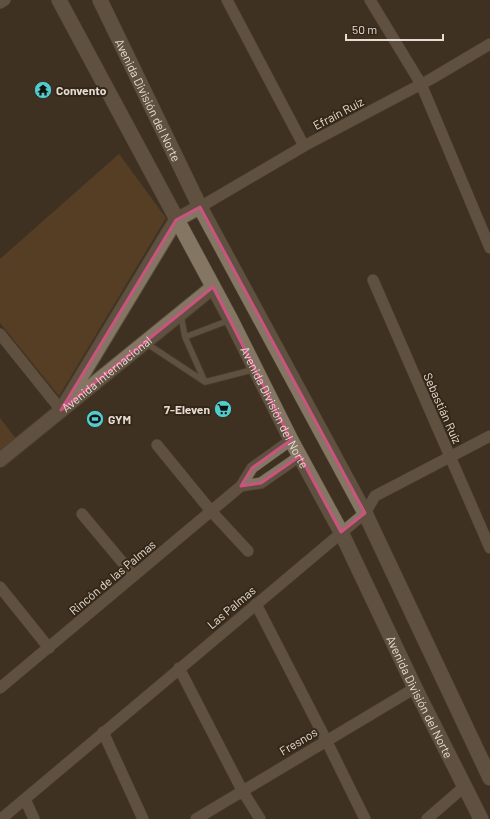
<svg xmlns="http://www.w3.org/2000/svg" width="490" height="819" viewBox="0 0 490 819" font-family="Barlow,sans-serif">
<style>
.green{fill:#6f4f27}
.lines{fill:none;stroke-linecap:round;stroke-linejoin:round}
.service-casing{stroke:#5b5042;stroke-width:7}
.minor-casing{stroke:#5b5042;stroke-width:12}
.tertiary-casing{stroke:#5b5042;stroke-width:16}
.secondary-casing{stroke:#5b5042;stroke-width:16}
.service{stroke:#857664;stroke-width:5.5}
.minor{stroke:#857664;stroke-width:11}
.tertiary{stroke:#857664;stroke-width:14}
.secondary{stroke:#857664;stroke-width:15}
.marked{fill:none;stroke:#cc537f;stroke-width:3;stroke-linejoin:round}
.labels{text-anchor:middle;dominant-baseline:central;stroke-width:4;stroke-linejoin:round;paint-order:stroke}
.poi-label{font-size:12px;font-weight:bold;fill:#e5dcd3;stroke:#342718;text-anchor:start}
.street-label{font-size:12px;fill:#e5dcd3;stroke:#342718}
</style>
<rect width="100%" height="100%" fill="#3f3122"/>
<path class="green" d="M119 154 166 218 59 396 0 323V259Z
M0 418 16 439 0 452Z"/>
<g class="lines">
<defs>
<path id="service" d="M181 316 185 337 205 382
M185 337 230 320
M146 343 205 382 256 369"/>
<path id="minor" d="M227 0 304 146
M370 0 421 84 490 248
M0 3 5 0
M200 207 304 146 431 79 490 44
M373 280 490 548
M0 334 61 410
M157 445 211 511 248 551
M241 486 261 483 300 456
M82 514 133 575
M0 587 49 648
M256 604 326 740 365 819
M179 668 242 790 260 819
M0 688 241 486 252 468 291 440
M103 732 143 819
M25 799 34 819
M1 819 365 513 375 496 490 436
M196 819 415 688
M427 819 465 786"/>
<g id="tertiary">
<path d="M66 402 176 220 200 207"/>
<path id="s1" d="M0 460 213 287"/>
</g>
<g id="secondary">
<path id="s2" d="M59 0 231 320 291 440 341 532 415 688 481 819"/>
<path id="s3" d="M100 0 200 207 365 513 490 778"/>
</g>
</defs>
<use href="#service" class="service-casing"/>
<use href="#minor" class="minor-casing"/>
<use href="#tertiary" class="tertiary-casing"/>
<use href="#secondary" class="secondary-casing"/>
<use href="#service" class="service"/>
<use href="#minor" class="minor"/>
<use href="#tertiary" class="tertiary"/>
<use href="#secondary" class="secondary"/>
</g>
<path d="M0 0H490V819H0ZM200 207 365 513 341 532 300 456 261 483 241 486 252 468 291 440 213 287 61 410 176 220Z" fill="#3f3122" fill-opacity=".55" fill-rule="evenodd"/>
<path class="marked" d="M200 207 365 513 341 532 300 456 261 483 241 486 252 468 291 440 213 287 61 410 176 220Z"/>
<defs>
<symbol id="temple-disc" viewBox="-11 -11 22 22"><circle r="9.5" fill="#52cdce" stroke="#342718"/><path d="M0-6L5-2H3V0L6.5 2.5H4V6H1.5V3h-3V6H-4V2.5H-6.5L-3 0V-2H-5Z" fill="#111"/></symbol>
<symbol id="supermarket-disc" viewBox="-11 -11 22 22"><circle r="9.5" fill="#52cdce" stroke="#342718"/><path d="M-6-5.5h2.5l.6 2H6L4.5 2H-2.5L-4.4-4H-6ZM-1.5 3.2a1.3 1.3 0 1 0 .1 0ZM3 3.2a1.3 1.3 0 1 0 .1 0Z" fill="#111"/></symbol>
<symbol id="stadium-disc" viewBox="-11 -11 22 22"><circle r="9.5" fill="#52cdce" stroke="#342718"/><path d="M0-5a6.5 5 0 1 0 0 10a6.5 5 0 1 0 0-10ZM-3.5-1.8h7v3.6h-7Z" fill="#111"/></symbol>
</defs>
<g fill-rule="evenodd">
<use href="#temple-disc" x="33" y="80" width="20" height="20"/>
<use href="#supermarket-disc" x="213" y="399" width="20" height="20"/>
<use href="#stadium-disc" x="85" y="409" width="20" height="20"/>
</g>
<g class="labels">
<g class="poi-label">
<text x="56" y="90">Convento</text>
<text x="210" y="409" text-anchor="end">7-Eleven</text>
<text x="108" y="419">GYM</text>
</g>
<g class="street-label">
<text stroke="none"><textPath href="#s3" startOffset="111">Avenida División del Norte</textPath></text>
<text transform="translate(338 113) rotate(-28)">Efraín Ruíz</text>
<text stroke="none"><textPath href="#s1" startOffset="137">Avenida Internacional</textPath></text>
<text stroke="none"><textPath href="#s2" startOffset="461">Avenida División del Norte</textPath></text>
<text transform="translate(443 408) rotate(66)">Sebastián Ruíz</text>
<text transform="translate(112 577) rotate(-40)">Rincón de las Palmas</text>
<text transform="translate(231 607) rotate(-40)">Las Palmas</text>
<text stroke="none"><textPath href="#s2" startOffset="785">Avenida División del Norte</textPath></text>
<text transform="translate(298 741) rotate(-31)">Fresnos</text>
</g>
</g>
<path d="M346 34v6h97v-6" fill="none" stroke="#e5dcd3" stroke-width="2"/>
<text x="352" y="34" font-size="12" fill="#e5dcd3" stroke="#342718" stroke-width="3" paint-order="stroke">50 m</text>
</svg>
